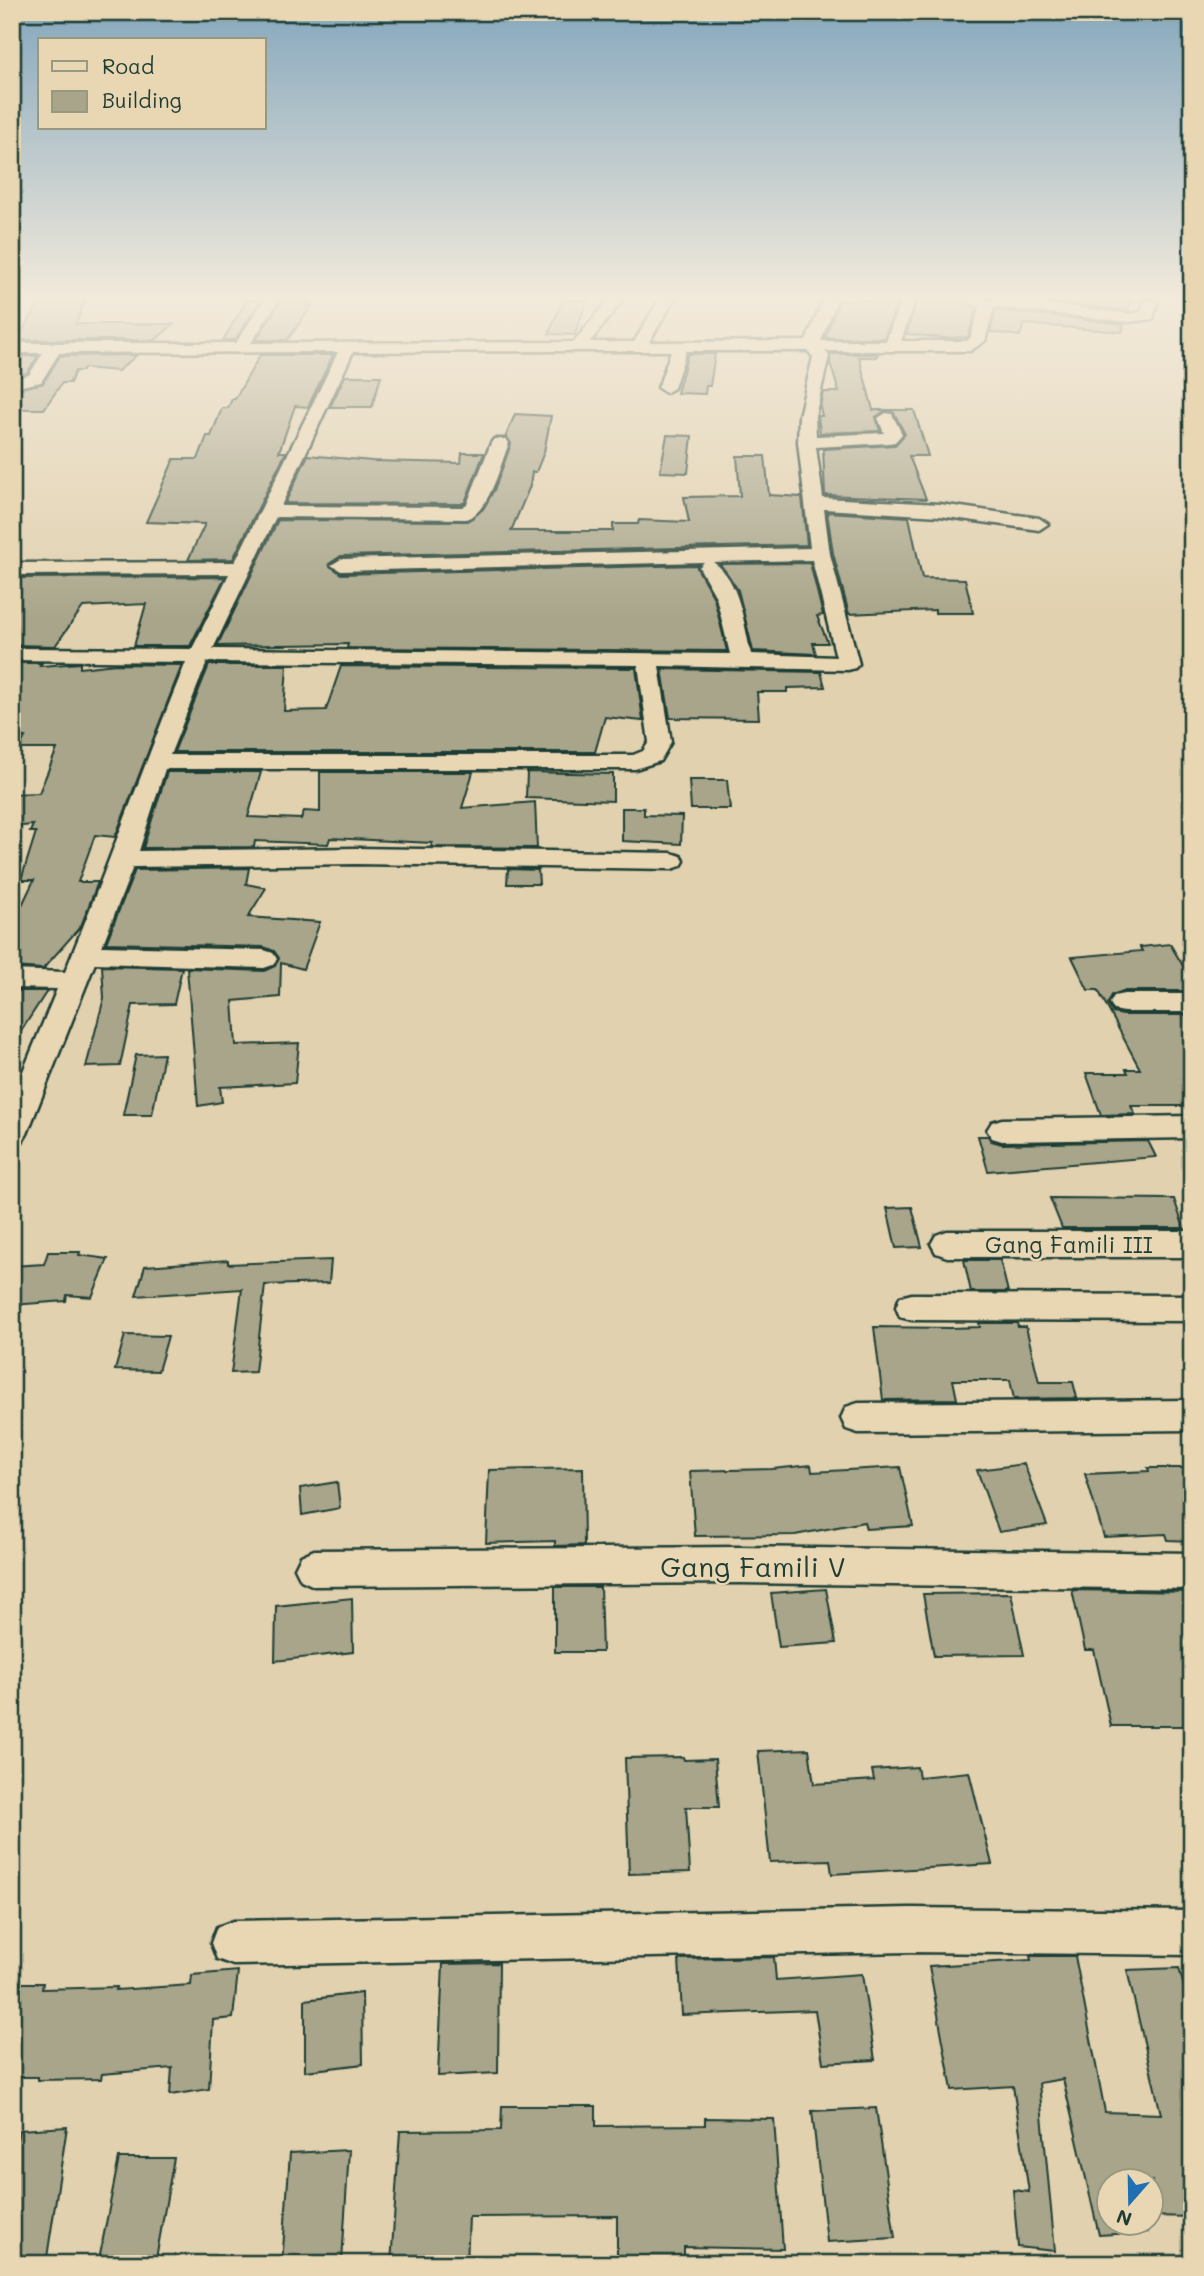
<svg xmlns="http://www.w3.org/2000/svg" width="1204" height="2276" viewBox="0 0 1204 2276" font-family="Mali,sans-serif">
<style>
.building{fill:#a8a58a;stroke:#1f3d34;stroke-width:2}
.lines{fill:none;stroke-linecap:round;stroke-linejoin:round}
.street-casing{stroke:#1f3d34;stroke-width:5}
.street{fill:#e9d7b4;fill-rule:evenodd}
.labels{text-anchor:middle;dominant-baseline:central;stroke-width:5;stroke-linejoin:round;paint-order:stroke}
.street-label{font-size:23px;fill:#1f3d34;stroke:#e9d7b4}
.near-street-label{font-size:28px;fill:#1f3d34;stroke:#e9d7b4}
</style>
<rect width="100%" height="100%" fill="#e1d1af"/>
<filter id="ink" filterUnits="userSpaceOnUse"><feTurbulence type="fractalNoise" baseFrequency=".0143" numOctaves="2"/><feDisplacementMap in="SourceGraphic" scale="14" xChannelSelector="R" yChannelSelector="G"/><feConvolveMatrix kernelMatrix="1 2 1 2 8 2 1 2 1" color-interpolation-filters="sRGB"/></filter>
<g filter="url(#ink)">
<path class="building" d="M41 300H85L76 324H174L155 340H17Z
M247 300H261L235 340H223Z
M281 300H311L306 306H312L287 340H256Z
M562 300H587L575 335 549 334Z
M839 300H898L884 338H825Z
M917 300H960L977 308 968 337 943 338 906 334Z
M1038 300H1131L1128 311Z
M996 310 1124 324 1122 332 1024 324 1020 336 990 332Z
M688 354H715L710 386H706L705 394 677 393Z
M830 354H878L876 357H859L873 410H914L928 456H909L926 499 825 495 823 449 895 445 905 434 894 413 886 410 876 417 880 431 820 433 818 416H822L820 407 823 392H839L830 363Z
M137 355 118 371 84 368 82 371H75L70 383H62L44 409H12V390L43 383 60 356Z
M260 355H333L308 407 295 406 279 452H286L233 559 188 560 205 524 146 522 174 459H198L207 436H211L222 408H228L232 399H235Z
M23 356H38L27 373 13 375Z
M345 376H381L372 407H330Z
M515 414 551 416 544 452 536 472H532L530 486 511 531H613V524H638L639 520 689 522 684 497 740 496 737 456H765L769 495 802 497 807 545 341 556 329 564 341 574 697 565V568L714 598 727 651 347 648 348 644 217 646 278 520 467 521 483 509 495 488 511 444 506 436Z
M667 435 692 436 688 473 660 472Z
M462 453H484L465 502 461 504 285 503 308 455 372 461 461 463Z
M827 512 909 517 922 578 965 579 973 613H935V610L849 614 833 553Z
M810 563 823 615 817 616 828 643H813L816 654 753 651 738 590 720 564Z
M225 577 190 646H134L146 604 83 607 55 646 12 645V578Z
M12 663H42L40 666 80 663V668L116 664 182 665 115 837 95 835 78 882H98L81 926 43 969 12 967V926L34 880H21L36 832H30L33 825 12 827V794L39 793 57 749H19L25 737H12Z
M209 665H287L284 711 326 710 341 666 636 668 643 721 605 717 595 752H174Z
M662 669 821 672 825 687 787 688V692H757L759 719 670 718Z
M167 772H261L248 817 301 819 304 811 320 812V772H473L462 808 535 802 537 848 431 847 432 843 330 838 328 844 255 841 254 847 143 848Z
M527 772 613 774V801L526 798Z
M689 780H727L730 809H691Z
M622 808H644V815L682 816 681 844 622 841Z
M249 868 246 884 266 888 248 917 320 922 303 969 281 963 280 997 233 1001 236 1045 299 1043 295 1083 220 1087 222 1102 198 1106 187 968 264 971 275 966 279 958 274 951 264 947 106 943 135 870Z
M508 869 538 870 539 884H507Z
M1170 944 1192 981V991H1123L1112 995 1108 1004 1113 1013 1123 1015H1192V1106H1131L1135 1114 1101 1115 1086 1073H1128L1126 1069H1140L1098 990H1088L1072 957 1142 951 1140 947Z
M102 966 182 968 174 1004 133 1005 120 1066 86 1067 104 998Z
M12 991H47L12 1045Z
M164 1054 152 1115H123L136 1055Z
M978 1136H988L991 1141 1002 1144 1148 1141 1156 1157 988 1171Z
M1050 1198 1174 1199 1184 1228H1062Z
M912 1207 922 1247 896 1248 887 1208Z
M48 1252H80L79 1255 108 1259 92 1297 67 1295 66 1301 12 1305V1266L44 1264Z
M228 1260V1264L331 1260 329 1283 265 1285 255 1372 231 1373 242 1289 136 1296 145 1266Z
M964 1260H1000L1008 1292H971Z
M979 1323H1017L1018 1327H1026L1039 1382H1073L1077 1398 1014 1399 1010 1380H953L957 1399 883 1400 874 1327 951 1328 980 1327Z
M125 1335 168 1336 158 1371 115 1370Z
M1024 1464 1047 1525 999 1532 977 1470Z
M811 1465 812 1472 900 1467 913 1526 866 1529 864 1522 795 1535 695 1536 690 1471 772 1469Z
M583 1468 584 1545 555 1546V1541L486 1543 489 1470Z
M1148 1468H1192V1541L1168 1540 1166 1534 1104 1537 1085 1474 1149 1471Z
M337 1482 340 1508 302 1515 300 1488Z
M555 1587H600L602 1652H555Z
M826 1589 836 1643 779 1647 771 1593Z
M1072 1590 1192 1592V1726H1111L1094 1650H1085Z
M1011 1593 1024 1655 934 1656 923 1594Z
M352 1598 353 1652 275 1661 276 1606Z
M809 1749 814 1784 874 1780 872 1770 917 1767 919 1777 969 1772 992 1864 832 1874 830 1860 770 1862 758 1751Z
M683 1757 684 1760 715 1759 719 1807H686L690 1872 629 1874 625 1758Z
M1030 1956H1075L1105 2112 1161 2114 1127 1970 1179 1968 1192 2017V2217L1152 2216V2181H1110V2223H1146L1148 2232 1099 2235 1063 2079 1039 2083 1055 2251 1018 2247 1013 2190 1029 2192 1013 2086 952 2090 929 1966 1031 1960Z
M774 1957 776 1980 862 1974 875 2060 823 2063 815 2010 682 2015 679 1959Z
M499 1963 498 2073 438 2076 443 1964Z
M238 1971 233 2018 213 2020 209 2089 170 2095 172 2068 102 2074 101 2079 38 2080V2077H12V1983H43L42 1989 117 1987 116 1990 191 1985 192 1975Z
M362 1993 363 2064 305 2071V2000Z
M502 2106H596V2126L705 2125V2118L774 2119 783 2249 684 2247V2264H617V2216L469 2217 467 2264H391L400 2131 501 2130Z
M876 2108 895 2238 827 2242 812 2111Z
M67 2127 46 2264H12V2168L19 2130Z
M349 2150 342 2262 282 2264 290 2153Z
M119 2158H174L155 2264H98Z"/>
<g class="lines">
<defs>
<path id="street" d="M264 300H279L251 343 574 342 608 300H623L590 342H634L659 300H674L649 342 806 341 823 300H837L821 341H886L901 300H915L901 341H966L970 339 980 306 962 300H1012L1129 314 1141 312 1144 300H1158L1153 319 1129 322 994 307 985 341 970 351H825L829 356 815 416 816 436 884 433 878 418 886 413 892 414 902 434 895 442 889 443 816 447 823 498 940 504 1039 518 1048 524 1039 530 940 516 824 509 830 554 859 664 855 668 848 670 659 666 671 742 660 761 635 769H165L139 851 356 848 672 853 681 856 684 861 681 866 672 869 356 864 133 867 102 946 264 950 273 953 277 959 273 965 264 968 95 963 27 1134 22 1142 12 1145V1098L57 989 12 988V970L65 972C107 869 144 764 186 662L12 660V648L192 649 229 574 12 575V563L235 562 338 352 59 353 41 382 12 388V378L29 375 43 353H12V343H236ZM580 351H671L658 388 666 393 674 388 686 351H808L813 357 799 416 798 442 810 548 341 559 331 565 341 571 704 562 699 567 716 597 730 654 213 649 276 517 466 519C490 512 500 465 509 443L506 439H494L491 443 467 504 462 507 281 506 353 352ZM812 560 836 657 751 654C744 626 740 579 713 562ZM207 662 638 665 649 742 643 751 633 755H170Z
M1124 994H1192V1012H1124L1114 1010 1110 1003 1114 996Z
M1192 1116V1138L1002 1141 992 1138 987 1130 992 1122 1002 1119Z
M947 1231H1192V1257H947L936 1253 931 1244 936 1235Z
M912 1294 1192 1295V1321L912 1320 900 1317 896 1307 900 1297Z
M1192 1400V1430L858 1433 846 1429 841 1418 846 1407 858 1403Z
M740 1547 1192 1553V1589L740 1583 314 1586 301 1580 295 1568 301 1556 314 1550Z
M910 1908 1192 1911V1955L910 1952 233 1965 217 1959 211 1943 217 1927 233 1921Z"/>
</defs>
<use href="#street" class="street-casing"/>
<use href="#street" class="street"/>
</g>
</g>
<linearGradient id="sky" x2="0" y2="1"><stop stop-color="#85a7bd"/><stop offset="0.48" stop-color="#f2eadb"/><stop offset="1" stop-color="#f2eadb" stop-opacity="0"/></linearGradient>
<rect width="1204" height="619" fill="url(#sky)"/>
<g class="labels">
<g class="street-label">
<text x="1069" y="1244">Gang Famili III</text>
</g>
<g class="near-street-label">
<text x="753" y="1566">Gang Famili V</text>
</g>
</g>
<rect width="1204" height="2276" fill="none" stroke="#e9d7b4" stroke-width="42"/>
<rect x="21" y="21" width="1162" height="2234" fill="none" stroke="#1f3d34" stroke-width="2.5" filter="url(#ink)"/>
<rect x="38" y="38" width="228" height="91" fill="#e9d7b4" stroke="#989981" stroke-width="2"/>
<rect x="52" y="61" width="35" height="10" fill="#e9d7b4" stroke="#989981" stroke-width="2"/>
<text x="102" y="74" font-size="21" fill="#1f3d34">Road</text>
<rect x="52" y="91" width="35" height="21" fill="#a8a58a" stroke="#989981" stroke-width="2"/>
<text x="102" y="108" font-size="21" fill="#1f3d34">Building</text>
<g transform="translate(1130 2202) rotate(200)"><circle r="33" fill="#e9d7b4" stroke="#989981" stroke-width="2"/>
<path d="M0-5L12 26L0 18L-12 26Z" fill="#1f6fb2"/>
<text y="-10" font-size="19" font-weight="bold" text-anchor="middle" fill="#1f3d34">N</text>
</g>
</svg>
